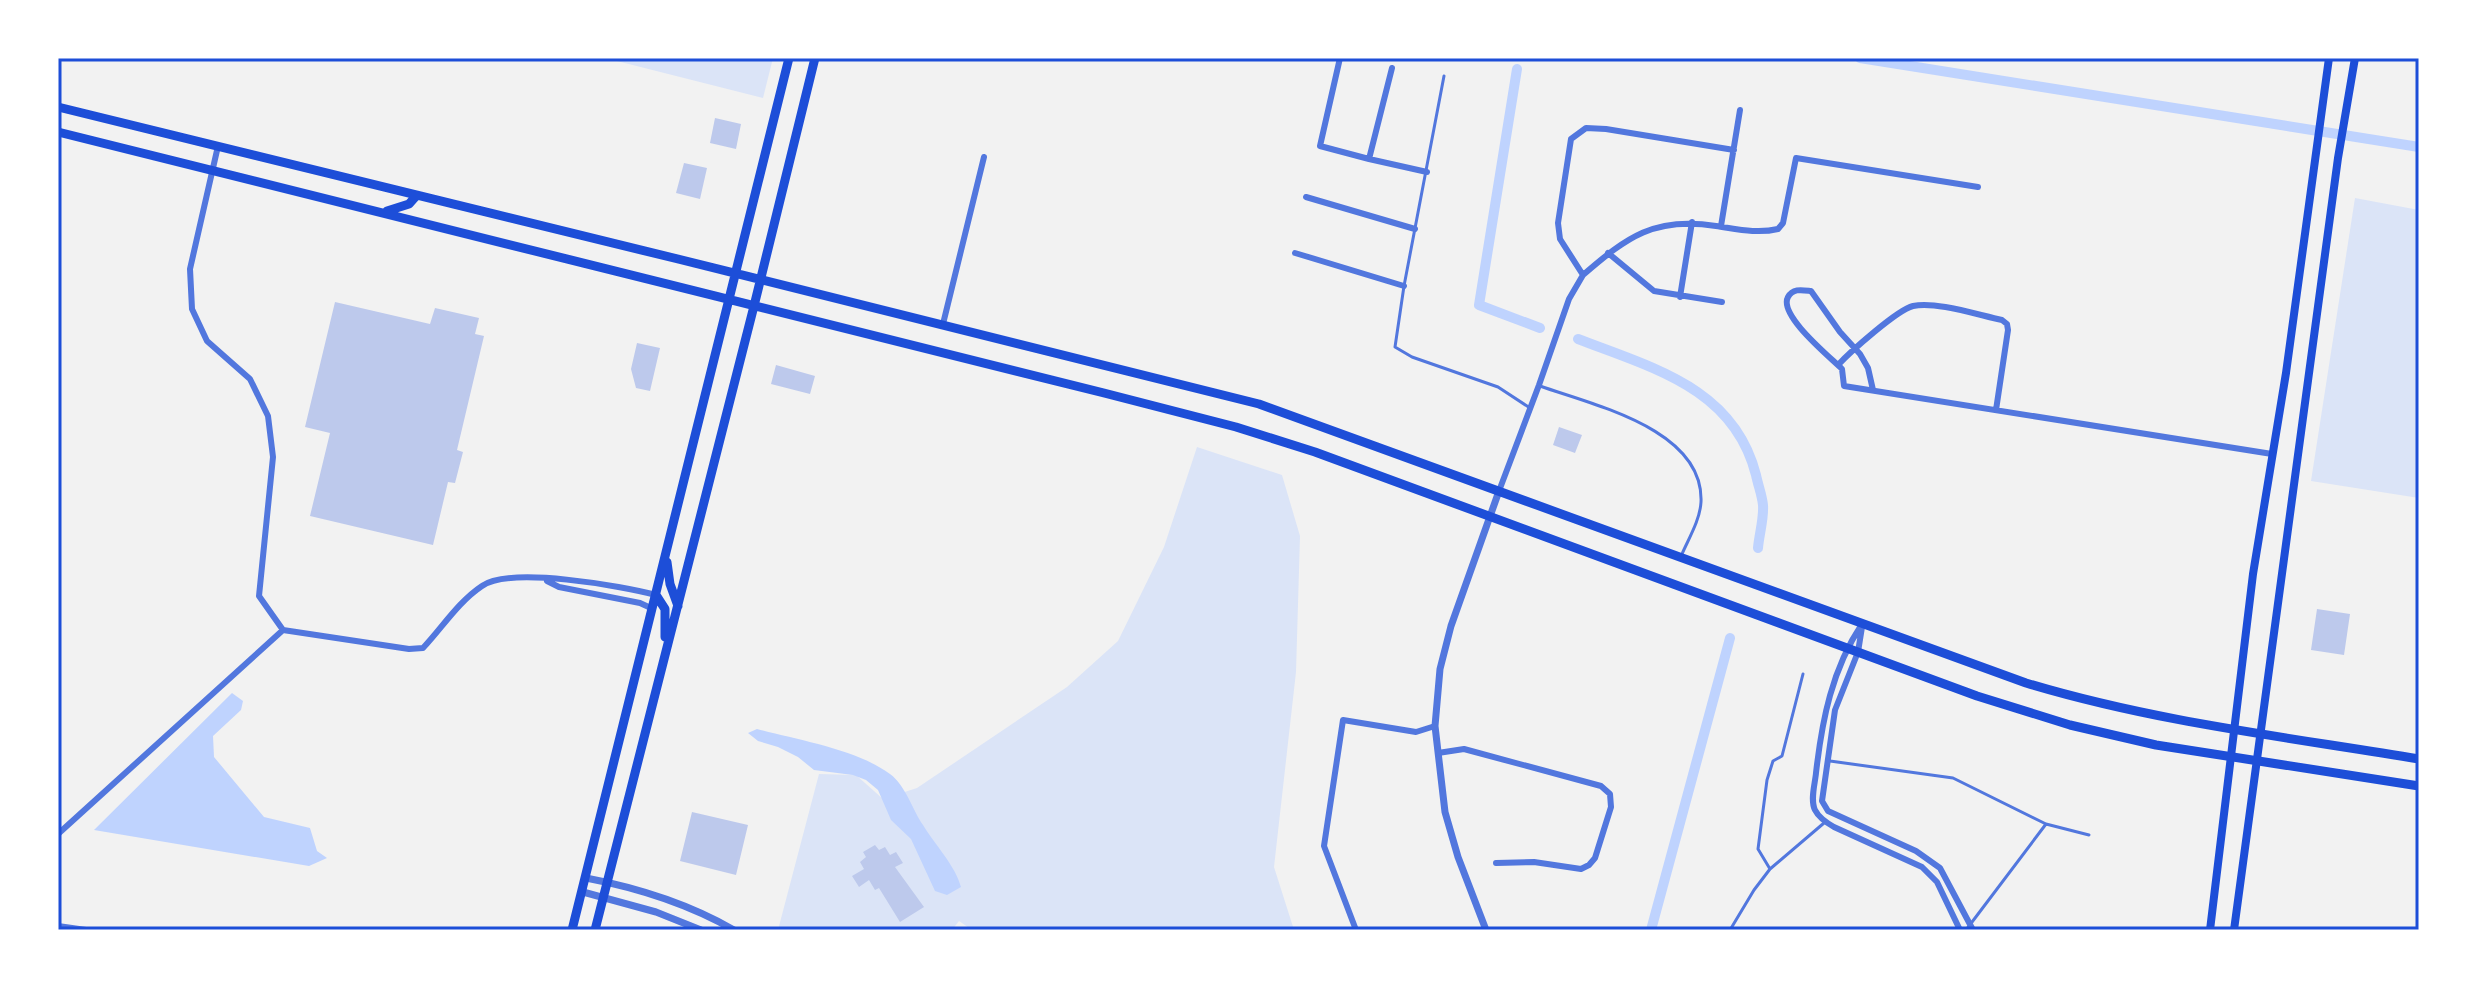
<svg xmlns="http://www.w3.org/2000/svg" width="2477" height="988" viewBox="0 0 2477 988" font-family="'Fira Sans',sans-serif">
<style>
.green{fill:#dbe4f7}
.water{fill:#bfd3fe}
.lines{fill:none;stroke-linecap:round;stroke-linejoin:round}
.canal{stroke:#bfd3fe;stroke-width:10}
.building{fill:#bdc9ec}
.service{stroke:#5277de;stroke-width:3}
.minor{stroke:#5277de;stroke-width:6}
.tertiary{stroke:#5277de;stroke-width:7}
.secondary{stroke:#1d4ed8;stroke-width:8}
.primary{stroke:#1d4ed8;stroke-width:9}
.neatline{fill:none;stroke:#1d4ed8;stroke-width:3}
</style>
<rect width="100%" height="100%" fill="#f2f2f2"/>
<path class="green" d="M605 58H773L763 98Z
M2355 198 2419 210V498L2311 481Z
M1197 447 1282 475 1300 536 1296 672 1274 867 1294 930H972L959 921 952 930H778L819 774 856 775 883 799 917 788 1067 687 1118 641 1164 547Z"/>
<path class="water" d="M232 693 243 701 241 710 213 736 214 757 264 817 310 828 317 851 327 858 309 866 94 830Z
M757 729C797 740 856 749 890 774 906 786 912 809 923 825 935 845 955 865 961 887L947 895 935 891 911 839 891 820 878 790 866 780 853 775 814 770 798 757 778 747 758 741 748 733Z"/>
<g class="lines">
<path class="canal" d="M1860 58 2419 147
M1517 69 1479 305 1540 328
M1578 339C1653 368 1734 388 1756 475 1758 485 1762 495 1763 505 1764 519 1759 535 1758 548
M1651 930 1730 638"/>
</g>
<path class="building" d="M715 118 741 124 736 149 710 143Z
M684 163 707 168 700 199 676 193Z
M335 302 430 324 435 308 479 318 475 334 484 336 457 450 463 452 455 483 448 482 433 545 310 516 330 433 305 427Z
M637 343 660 348 650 391 636 388 631 369Z
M776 365 815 376 810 394 771 384Z
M1559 427 1582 435 1575 453 1553 445Z
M2317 609 2350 614 2344 655 2311 650Z
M692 812 748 825 736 875 680 861Z
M875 845 879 850 885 847 890 855 896 852 903 863 895 867 924 907 900 922 879 888 875 890 869 880 859 887 852 876 864 869 860 862 866 857 863 852Z"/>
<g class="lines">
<path class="service" d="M1444 76 1404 286 1395 347 1412 357 1498 387 1530 408
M1540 386C1593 405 1704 429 1701 502 1700 520 1689 538 1682 554
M1830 761 1953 778 2046 824 2089 835
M1770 869 1758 849 1767 780 1773 761 1782 756 1803 674
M1730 930 1754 890 1770 869 1824 823
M1966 930 2046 824"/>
<path class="minor" d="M1340 58 1320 146 1369 159
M1392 68 1369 159 1427 172
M218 146 190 269 192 309 207 341 250 379 268 416 273 457 259 596 283 630 409 649 423 648C442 628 458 602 482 586 510 566 622 586 656 595
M1306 197 1415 229
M1721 226 1740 110
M1295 253 1404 286
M1608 253 1654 291 1722 302
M1583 275C1627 237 1655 216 1716 226 1737 229 1757 234 1778 229L1783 223 1796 158 1978 187
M1680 297 1692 222
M943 324 984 157
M1838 365C1850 352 1897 310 1913 306 1936 301 1978 315 2002 320L2007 324 2008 330 1996 410
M1873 390 1868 368 1860 354 1840 332 1811 291C1802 290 1793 288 1788 297 1778 315 1830 357 1842 369L1844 386 2272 454
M1499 491 1539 385 1569 299 1583 275 1560 239 1558 223 1571 139 1586 128 1606 129 1734 150
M547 581 559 587 640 603 653 609
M1862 624C1832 669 1822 720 1816 773 1815 784 1810 800 1815 810 1819 818 1827 823 1834 827L1922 867 1937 882 1960 930
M1862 627 1858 652 1835 710 1822 801 1828 811 1916 851 1940 868 1973 930
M1438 753 1464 749 1601 786 1610 794 1611 807 1595 858 1589 865 1581 869 1534 862 1496 863
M58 834 283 630
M58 926 86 930
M1356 930 1324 846 1343 720 1416 732 1435 726"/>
<path class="tertiary" d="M586 878C639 888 687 903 734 930
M583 892 656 912 701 930
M1486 930 1458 857 1445 812 1435 726 1440 669 1451 626 1499 491"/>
<path class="secondary" d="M2210 930 2253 574 2286 373 2329 58
M2234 930 2338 158 2355 58"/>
<path class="primary" d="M58 107 678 259 1259 404 2026 683C2155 722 2287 737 2419 759
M58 132 1104 393 1236 427 1315 452 1977 696 2070 725 2156 745 2419 786
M387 211 409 204 417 195
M667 562 670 584 678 606
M656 595 665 609V637
M572 930 789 58
M595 930 754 306 815 58"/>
</g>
<rect width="2477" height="988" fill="none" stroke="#ffffff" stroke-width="120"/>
<rect x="60" y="60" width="2357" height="868" class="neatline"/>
</svg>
